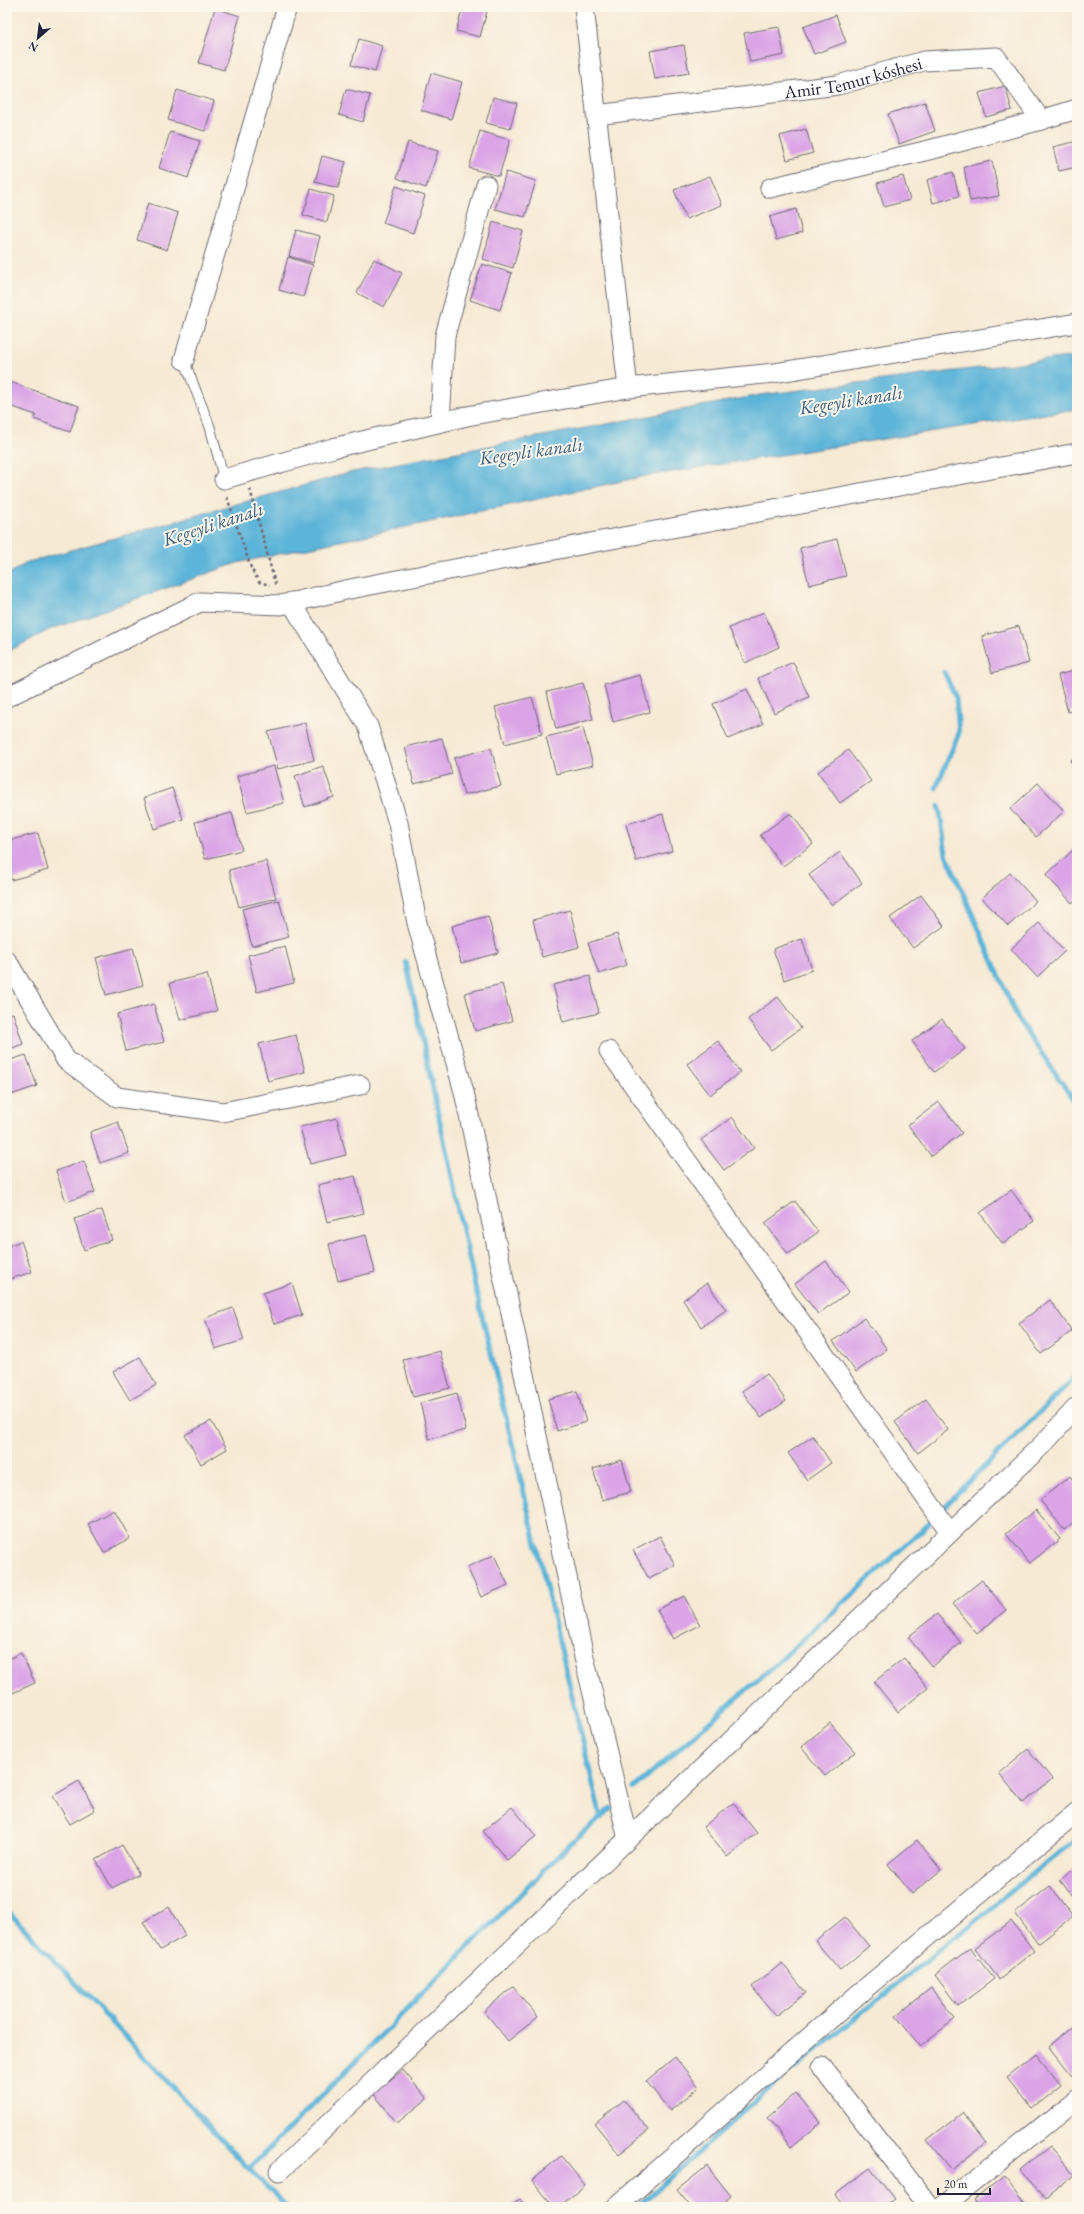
<svg xmlns="http://www.w3.org/2000/svg" width="1084" height="2214" viewBox="0 0 1084 2214" font-family="'EB Garamond',serif">
<style>
.water{fill:#5bb4d8;stroke:#3e6b8a}
.lines{fill:none;stroke-linecap:round;stroke-linejoin:round}
.stream{stroke:#5bb4d8;stroke-width:5}
.building{fill:#daa4e6}
.service-casing{stroke:#6c6871;stroke-width:11}
.minor-casing{stroke:#6c6871;stroke-width:21}
.path{stroke:#6c6871;stroke-width:2.5;stroke-dasharray:3 3;stroke-linecap:butt}
.service{stroke:#fff;stroke-width:9}
.minor{stroke:#fff;stroke-width:19}
.labels{text-anchor:middle;dominant-baseline:central;stroke-width:4;stroke-linejoin:round;paint-order:stroke}
.street-label{font-size:18px;fill:#22223b;stroke:#fbf7ec}
.water-label{font-size:19px;font-style:italic;fill:#395c7a;stroke:#fbf7ec}
</style>
<rect width="100%" height="100%" fill="#fbf7ec"/>
<filter id="ink" filterUnits="userSpaceOnUse"><feTurbulence type="fractalNoise" baseFrequency=".025" numOctaves="2"/><feDisplacementMap in="SourceGraphic" scale="8" xChannelSelector="R" yChannelSelector="G"/><feConvolveMatrix kernelMatrix="1 2 1 2 8 2 1 2 1" color-interpolation-filters="sRGB"/></filter>
<filter id="wash" filterUnits="userSpaceOnUse"><feTurbulence type="fractalNoise" baseFrequency=".012" numOctaves="4" result="noise"/><feDisplacementMap in="SourceGraphic" scale="16" xChannelSelector="R" yChannelSelector="G"/><feGaussianBlur stdDeviation="0.9" result="paint"/><feColorMatrix in="noise" values="0 0 0 0 0 0 0 0 0 0 0 0 0 0 0 0 0 1.4 0 .05"/><feComposite in="paint" operator="in"/></filter>
<g filter="url(#wash)">
<rect width="100%" height="100%" fill="#f6ead4"/>
<path class="water" d="M1077 356V409L646 476 237 563 49 630 7 652V575L28 562 352 472 760 395Z"/>
<g class="lines">
<path class="stream" d="M936 788 959 733 956 698 944 672
M939 806 946 854 1018 1019 1077 1105
M406 962 475 1286 601 1818
M943 1508 1077 1375
M634 1788 775 1665 932 1521
M7 1910 249 2169 287 2207
M249 2169 572 1842 611 1808
M637 2207 771 2087 1077 1838"/>
</g>
<g id="blocks">
<path class="building" d="M463 7H472L487 11 480 37 456 31Z
M215 8 240 16 224 70 199 63Z
M836 15 846 42 814 54 803 27Z
M779 27 784 55 750 62 744 33Z
M359 39 382 46 375 72 351 65Z
M684 45 689 73 655 79 650 51Z
M431 73 462 82 451 119 421 110Z
M1005 86 1012 110 986 117 979 93Z
M346 89 370 95 363 122 339 115Z
M177 90 214 101 205 131 168 120Z
M493 97 517 103 510 129 486 123Z
M925 102 935 131 899 144 888 114Z
M806 129 813 153 787 160 780 136Z
M480 131 510 140 499 176 469 168Z
M170 132 200 141 188 178 159 168Z
M1077 141V167L1059 171 1053 147Z
M408 142 438 151 426 188 397 178Z
M322 156 346 162 338 188 315 182Z
M992 161 999 196 970 201 964 167Z
M506 172 536 181 525 217 495 209Z
M953 172 959 196 933 203 927 180Z
M710 176 722 205 686 219 674 190Z
M903 176 910 200 884 207 877 183Z
M396 186 425 196 413 233 383 223Z
M311 189 334 196 327 222 303 215Z
M148 203 178 213 167 250 137 240Z
M796 209 802 233 776 240 770 217Z
M493 222 523 231 513 268 483 259Z
M296 230 320 236 313 263 289 256Z
M288 257 313 265 303 297 279 290Z
M374 259 402 273 384 307 357 293Z
M482 264 512 273 500 310 470 300Z
M7 381 79 406 70 432 34 419 36 415 7 405Z
M837 539 846 576 809 585 800 548Z
M764 612 779 647 745 663 729 628Z
M1019 626 1029 663 992 673 982 636Z
M793 662 809 697 774 713 758 678Z
M1077 670V710L1068 712 1058 675Z
M640 675 650 712 613 722 604 685Z
M583 683 593 719 556 729 547 692Z
M747 689 763 724 728 739 713 704Z
M532 697 542 734 505 744 495 707Z
M305 723 314 760 278 769 268 732Z
M583 728 593 765 556 774 546 737Z
M442 738 452 774 414 784 405 747Z
M491 748 501 786 464 795 454 758Z
M848 750 871 781 840 803 818 772Z
M1077 754V768L1070 761Z
M274 766 284 803 247 812 237 776Z
M323 766 334 797 305 807 295 776Z
M1038 783 1064 811 1036 837 1010 809Z
M172 788 183 819 154 829 144 798Z
M232 813 242 850 205 859 195 822Z
M791 813 813 844 783 866 760 835Z
M663 814 672 851 636 861 626 824Z
M38 833 48 870 11 880 7 864V841Z
M1074 849 1077 852V898L1072 903 1046 875Z
M840 852 862 883 832 905 809 875Z
M266 861 276 898 239 907 229 870Z
M1010 873 1036 901 1008 926 982 898Z
M921 895 944 926 913 948 890 918Z
M279 900 289 937 252 946 242 909Z
M570 910 579 947 542 957 533 920Z
M488 916 498 953 461 963 452 926Z
M1039 923 1065 951 1037 977 1011 949Z
M617 934 627 965 599 974 588 943Z
M802 939 812 970 784 980 773 949Z
M285 946 294 983 257 992 248 955Z
M133 948 143 985 106 995 96 958Z
M207 974 217 1011 180 1020 170 983Z
M590 976 599 1013 563 1022 553 985Z
M502 984 512 1021 475 1031 465 993Z
M778 997 801 1028 771 1050 748 1019Z
M154 1004 164 1042 126 1051 117 1014Z
M13 1013 23 1044 7 1050V1015Z
M942 1019 965 1049 934 1072 912 1041Z
M296 1035 305 1072 268 1081 259 1044Z
M718 1041 740 1072 710 1095 687 1064Z
M26 1055 37 1086 8 1096 7 1061Z
M939 1102 962 1133 931 1156 908 1125Z
M732 1117 754 1148 724 1170 701 1140Z
M337 1118 346 1155 310 1164 300 1127Z
M118 1122 129 1153 100 1163 90 1132Z
M84 1161 95 1192 66 1202 56 1171Z
M355 1176 364 1213 327 1222 318 1185Z
M1011 1190 1034 1221 1003 1244 980 1213Z
M795 1201 818 1232 788 1254 765 1223Z
M102 1210 112 1240 84 1250 74 1219Z
M366 1235 375 1272 338 1281 329 1244Z
M21 1241 32 1272 7 1280V1246Z
M826 1261 849 1292 818 1314 795 1284Z
M292 1283 302 1315 274 1324 263 1293Z
M707 1283 726 1310 701 1327 683 1300Z
M1050 1300 1072 1331 1041 1354 1019 1323Z
M233 1308 244 1340 215 1349 205 1318Z
M864 1318 887 1349 856 1372 833 1341Z
M440 1351 450 1388 413 1397 403 1360Z
M140 1357 156 1385 130 1400 113 1372Z
M767 1374 786 1401 761 1418 742 1391Z
M577 1391 586 1422 557 1431 548 1399Z
M457 1393 466 1430 429 1439 420 1403Z
M926 1399 948 1430 918 1453 895 1422Z
M211 1421 227 1449 201 1464 185 1435Z
M813 1436 831 1463 807 1480 788 1453Z
M622 1460 631 1492 602 1500 593 1469Z
M1070 1476 1077 1485V1519L1064 1530 1040 1500Z
M114 1510 130 1538 104 1553 88 1524Z
M1036 1510 1060 1539 1030 1563 1006 1534Z
M660 1536 675 1565 649 1579 633 1550Z
M494 1555 508 1585 481 1597 467 1567Z
M982 1580 1006 1610 977 1634 952 1604Z
M684 1596 700 1625 673 1639 657 1610Z
M937 1614 961 1643 932 1667 908 1637Z
M21 1653 35 1683 8 1695 7 1660Z
M904 1658 928 1688 898 1712 874 1682Z
M830 1723 855 1752 825 1776 801 1747Z
M1028 1749 1052 1779 1023 1803 999 1773Z
M79 1781 95 1810 70 1824 53 1796Z
M733 1803 757 1833 727 1857 703 1827Z
M512 1807 536 1836 507 1860 483 1831Z
M917 1840 941 1870 912 1894 888 1864Z
M122 1845 139 1874 112 1888 96 1860Z
M1077 1867V1903L1060 1880Z
M1050 1886 1073 1917 1038 1944 1015 1913Z
M169 1907 185 1936 160 1950 143 1922Z
M845 1917 869 1946 840 1970 815 1941Z
M1011 1921 1034 1951 999 1979 975 1948Z
M970 1948 994 1979 958 2006 935 1975Z
M782 1963 806 1993 776 2016 752 1987Z
M513 1987 538 2017 508 2041 484 2011Z
M931 1988 955 2019 920 2046 896 2016Z
M1077 2023V2072L1072 2076 1048 2046Z
M1037 2054 1061 2084 1031 2108 1007 2078Z
M675 2057 699 2087 670 2111 646 2081Z
M403 2070 427 2099 397 2123 373 2093Z
M796 2093 821 2123 791 2147 767 2118Z
M624 2100 649 2130 619 2154 595 2124Z
M962 2113 986 2143 951 2170 927 2140Z
M1050 2146 1075 2175 1045 2199 1021 2170Z
M561 2156 585 2185 559 2207H554L532 2180Z
M707 2166 731 2196 718 2207H691L677 2190Z
M870 2168 894 2199 883 2207H844L835 2195Z
M1004 2176 1028 2206 980 2207 974 2200Z
M520 2199 527 2207H510Z"/>
</g>
</g>
<g filter="url(#ink)">
<use href="#blocks" fill-opacity="0" stroke="#6c6871" stroke-width="1"/>
<g class="lines">
<defs>
<path id="service" d="M184 360 210 427 224 479"/>
<g id="minor">
<path d="M584 7 628 388"/>
<path id="s1" d="M596 115 838 85 924 61 996 57 1041 120 1077 109"/>
<path d="M770 188 933 149 1041 120"/>
<path d="M184 360 287 7"/>
<path d="M440 422 445 336 486 185"/>
<path d="M224 479 333 448 467 416 628 388 774 373 1077 323"/>
<path d="M291 602 368 726 398 823 417 923 464 1092 584 1657 628 1839"/>
<path d="M7 697 200 602 281 605 350 589 585 544 1077 453"/>
<path d="M7 961 66 1060 117 1097 223 1112 360 1085"/>
<path d="M609 1051 950 1532"/>
<path d="M822 2067 930 2207"/>
<path d="M279 2171 1044 1443 1077 1407"/>
<path d="M616 2207 862 1991 1077 1812"/>
<path d="M942 2207 1077 2099"/>
</g>
</defs>
<use href="#service" class="service-casing"/>
<use href="#minor" class="minor-casing"/>
<path class="path" d="M250 489 276 587
M227 497 251 568 259 582 270 585"/>
<use href="#service" class="service"/>
<use href="#minor" class="minor"/>
</g>
</g>
<g class="labels">
<g class="street-label">
<text stroke="none"><textPath href="#s1" startOffset="260">Amir Temur kóshesi</textPath></text>
</g>
<g class="water-label">
<text transform="translate(851 400) rotate(-9)">Kegeyli kanalı</text>
<text transform="translate(531 451) rotate(-8)">Kegeyli kanalı</text>
<text transform="translate(213 524) rotate(-18)">Kegeyli kanalı</text>
</g>
</g>
<rect width="1084" height="2214" fill="none" stroke="#fbf7ec" stroke-width="24"/>
<g transform="translate(38 38) rotate(208)" stroke="#fbf7ec" stroke-width="3" paint-order="stroke">
<path d="M0-3L7 15L0 10L-7 15Z" fill="#22223b"/>
<text y="-6" font-size="11" font-weight="bold" text-anchor="middle" fill="#22223b">N</text>
</g>
<path d="M938 2188v6h52v-6" fill="none" stroke="#22223b" stroke-width="2"/>
<text x="944" y="2188" font-size="12" fill="#22223b" stroke="#fbf7ec" stroke-width="3" paint-order="stroke">20 m</text>
</svg>
